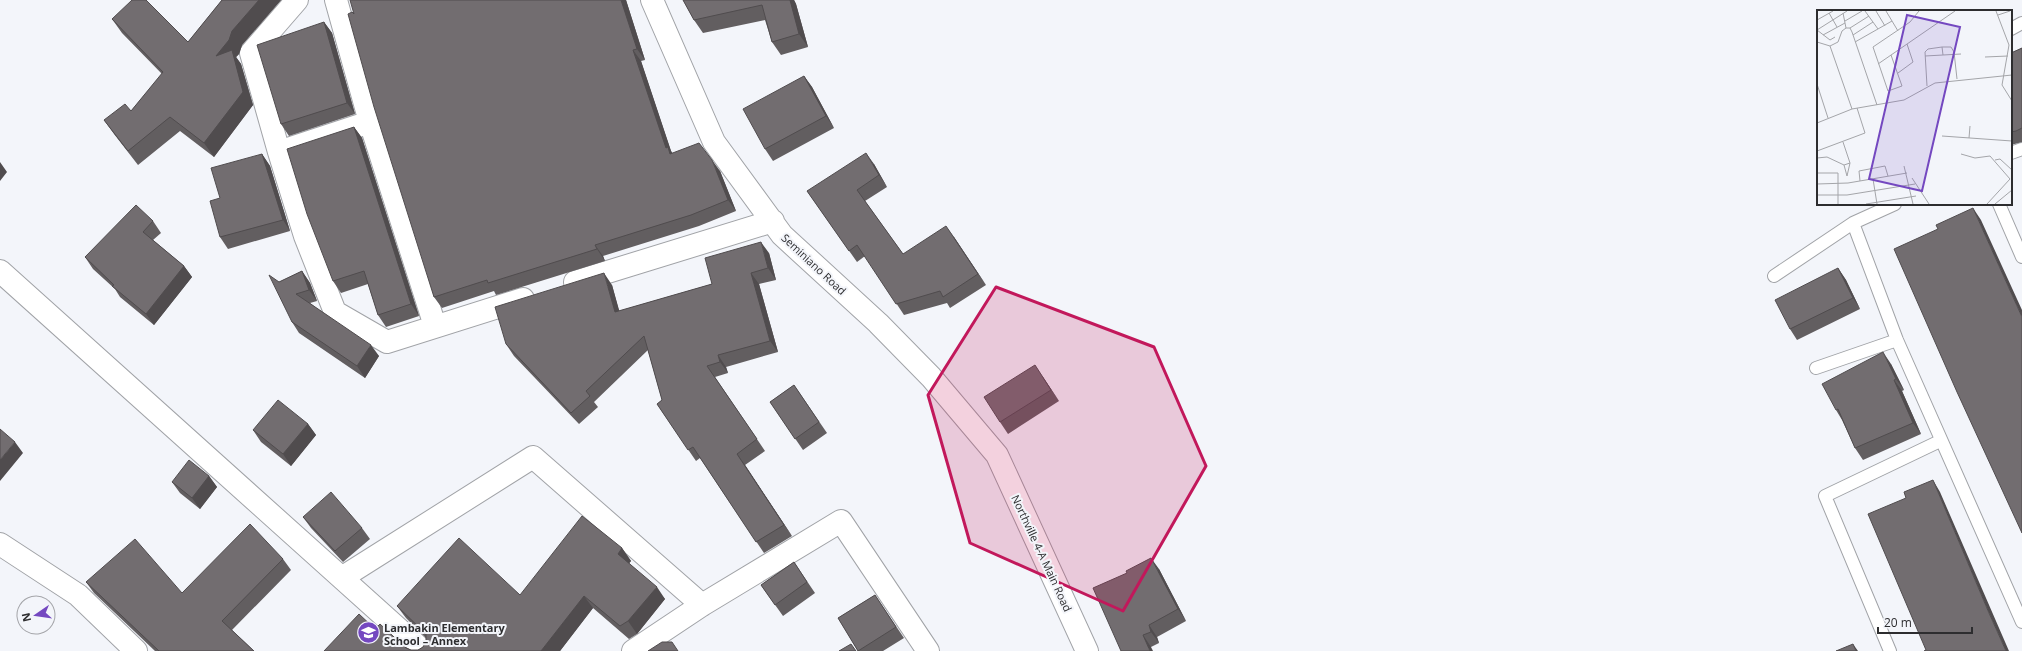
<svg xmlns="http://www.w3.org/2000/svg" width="2022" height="651" viewBox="0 0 2022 651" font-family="'Open Sans',sans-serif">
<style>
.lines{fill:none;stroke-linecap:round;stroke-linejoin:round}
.lane-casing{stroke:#a1a3a7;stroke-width:14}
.street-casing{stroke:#a1a3a7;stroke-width:24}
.secondary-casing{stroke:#a1a3a7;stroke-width:24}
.lane{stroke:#fff;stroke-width:12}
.street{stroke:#fff;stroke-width:22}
.secondary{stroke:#fff;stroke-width:22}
.wall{fill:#625e60}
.shaded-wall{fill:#504c4e}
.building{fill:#726d70;stroke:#504c4e}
.marked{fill:#c2185b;fill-opacity:0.2;stroke:#c2185b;stroke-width:3;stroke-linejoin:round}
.labels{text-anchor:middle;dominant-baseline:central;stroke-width:4;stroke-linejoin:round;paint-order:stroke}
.street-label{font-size:11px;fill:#2d2d2f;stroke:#f3f5fa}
.poi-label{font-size:11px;font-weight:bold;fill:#2d2d2f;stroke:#f3f5fa;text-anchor:start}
.inset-road{fill:none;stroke:#a4a5a9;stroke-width:1}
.view{fill:#7448c0;fill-opacity:0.15;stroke:#7448c0;stroke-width:2}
.inset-edge{fill:none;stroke:#2d2d2f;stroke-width:2}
</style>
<rect width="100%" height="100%" fill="#f3f5fa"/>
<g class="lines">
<defs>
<path id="lane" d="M2011 29 2022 23
M2011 153 2022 149
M1999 204 2022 257
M1853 223 1897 340 2022 622
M1774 276 1853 223 1895 204
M1816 368 1897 340
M1890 651 1825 496 1940 441"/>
<path id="street" d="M336 0 370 122 435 326
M652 0 714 142 782 235 878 323 931 377 997 455 1087 651
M370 122 279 152 305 236 335 312 387 342 523 299
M279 152 251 53 297 0
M0 271 423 651
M575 282 773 221
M343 577 533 457 702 605
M633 651 702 605 841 521 928 651"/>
<path id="secondary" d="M0 544 78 595 136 651"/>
</defs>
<use href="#lane" class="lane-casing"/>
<use href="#street" class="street-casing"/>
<use href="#secondary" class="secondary-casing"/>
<use href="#lane" class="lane"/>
<use href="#street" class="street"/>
<use href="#secondary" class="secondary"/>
</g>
<path class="wall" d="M222 0H281L242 45 239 54 236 57 241 64 253 105 214 157 180 131 138 165 114 134 104 120 131 111 162 74 122 33 112 19 188 42Z
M626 0 645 60 641 61 671 151 672 153 720 171 736 211 699 226 603 256 605 261 496 295 494 291 442 308 434 297 354 14Z
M683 0H794L796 4 808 47 781 55 772 42 765 20 703 33 694 20Z
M324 22 332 33 355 114 289 136 281 124Z
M2022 48V142L2011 145V53Z
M804 76 812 87 834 128 773 161 765 149Z
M354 127 362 138 419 316 386 327 378 315 368 284 341 293 333 281Z
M262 154 270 166 290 231 228 249 220 237V198Z
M874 164 887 187 865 201 903 254 954 237 986 285 950 308 947 303 904 315 865 256 857 262 807 191Z
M153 221 161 233 153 240 184 266 192 277 154 325 120 297 115 289 93 269 85 257Z
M769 253 776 280 759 284 778 352 726 367 728 373 715 377 765 451 745 465 792 536 764 553 700 458 696 461 657 404 662 400 648 350 594 402 598 407 579 424 514 356 506 344 612 285 619 311 712 284Z
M1838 268 1846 280 1860 309 1797 340 1790 329Z
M302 271 310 283 317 301 310 303 379 356 365 378 299 333 292 322 279 282Z
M1891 364 1904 390 1902 391 1921 434 1863 460 1855 448 1842 420 1836 410Z
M1043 377 1059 401 1008 434 1000 422Z
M794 385 827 433 803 450 770 402Z
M308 424 316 435 291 466 261 442 253 430Z
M209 476 217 487 200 509 180 493 172 482Z
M303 517 362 528 370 539 343 562 311 528Z
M622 548 631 561 629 563 665 599 637 634 629 639 593 608 560 651H324L375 629 411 650H418L423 647 426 641V638L406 618 397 606 520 595Z
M283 559 291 570 232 630 254 651H155L94 593 86 582 182 593Z
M794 562 815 593 783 616 761 585Z
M1159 569 1186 621 1157 637 1159 643 1151 647 1121 651Z
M875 595 904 638 883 651H858L838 618Z"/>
<path class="shaded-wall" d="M259 0H281L242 45 239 54 236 57 241 64 253 105 214 157 204 143 216 56 232 31Z
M621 0H626L645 60 637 49Z
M788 0H794L796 4 808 47 799 34Z
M324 22 332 33 355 114 347 103Z
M633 50 641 61 671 151 676 158 678 165 666 148Z
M804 76 812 87 834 128 826 116Z
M354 127 362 138 419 316 411 304Z
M866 153 874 164 887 187 879 175Z
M262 154 270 166 290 231 283 220Z
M712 160 720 171 736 211 728 200Z
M0 162 7 172 0 181Z
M1973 208 1981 220 2022 310V317Z
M946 226 954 237 986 285 978 274Z
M761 242 769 253 776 280 768 268Z
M595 245 603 256 605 261 597 249Z
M184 266 192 277 154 325 146 314Z
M1838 268 1846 280 1860 309 1853 298Z
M302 271 310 283 317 301 309 290Z
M604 273 612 285 623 324 615 312Z
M751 273 759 284 778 352 770 341Z
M371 345 379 356 365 378 357 366Z
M1883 352 1891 364 1904 390 1896 379Z
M718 355 726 367 728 373 720 362Z
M1035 365 1059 401 1051 390Z
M1894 380 1902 391 1921 434 1913 423Z
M308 424 316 435 291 466 283 454Z
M15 442 23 453 0 481V460Z
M737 454 745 465 792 536 784 525Z
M209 476 217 487 200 509 192 498Z
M1933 480 1940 492 2009 651H2006L1989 613Z
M622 548 631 561 626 567 618 554Z
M1151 558 1159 569 1186 621 1178 609Z
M657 587 665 599 637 634 628 621Z
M584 596 593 608 560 651H541Z
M1149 625 1157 637 1159 643 1151 632Z
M1143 635 1151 647 1153 651H1150Z
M1853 644 1858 651H1856Z"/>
<path class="building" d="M132 0H146L188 42 222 0H259L232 31 229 40 216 56 232 50 243 92 204 143 170 117 128 151 104 120 125 104 131 111 163 72 112 19Z
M350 0H621L637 49 633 50 666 148 668 147 670 154 699 143 712 160 728 200 691 215 595 245 597 249 488 283 487 280 434 297 374 107 348 14 352 12 354 14Z
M683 0H790L799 34 772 42 762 5 694 20Z
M324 22 347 103 281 124 257 45Z
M2022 48V128L2016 131 2011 132V53Z
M804 76 826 116 765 149 743 109Z
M354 127 411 304 378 315 364 271 333 281 307 214 287 149Z
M866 153 879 175 857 190 903 254 946 226 978 274 943 297 940 291 896 304 857 245 849 251 807 191Z
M262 154 283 220 220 237 210 201 220 198 211 168Z
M136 205 153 221 143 232 184 266 146 314 112 286 114 285 85 257Z
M1973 208 2022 317V533L1957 392 1894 249 1938 229 1936 225Z
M761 242 768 268 751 273 770 341 718 355 720 362 707 366 757 439 737 454 784 525 756 542 693 447 688 450 657 404 662 400 644 336 586 391 590 396 571 413 506 344 495 307 604 273 615 312 712 284 705 258Z
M1838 268 1853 298 1790 329 1775 300Z
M302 271 309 290 296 294 371 345 357 366 292 322 269 275 279 282Z
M1883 352 1896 379 1894 380 1913 423 1855 448 1838 409 1836 410 1822 384Z
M1035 365 1051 390 1000 422 984 397Z
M794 385 819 422 795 439 770 402Z
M278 400 308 424 283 454 253 430Z
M0 429 15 442 0 460Z
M189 460 209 476 192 498 172 482Z
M1933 480 1989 613 2006 651H1924L1926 650 1868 514 1906 498 1904 492Z
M331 492 362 528 335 551 303 517Z
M582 516 622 548 618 554 657 587 628 621 620 626 584 596 541 651H324L359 614 375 629 380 624 406 648 411 650H418L423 647 426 641V634L397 606 459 538 520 595Z
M250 524 283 559 222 621 254 651H159L86 582 135 539 182 593Z
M1151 558 1178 609 1149 625 1151 632 1143 635 1150 651H1121L1093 588 1127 573 1126 571Z
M794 562 807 582 775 605 761 585Z
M875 595 896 627 858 651 838 618Z
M662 642H672L678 651H648Z
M851 644 856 651H839Z
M1853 644 1856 651H1836Z"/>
<path class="marked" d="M996 287 1154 347 1206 466 1123 611 970 543 928 395Z"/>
<defs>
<symbol id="school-disc" viewBox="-11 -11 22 22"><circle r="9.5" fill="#7448c0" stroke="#f3f5fa"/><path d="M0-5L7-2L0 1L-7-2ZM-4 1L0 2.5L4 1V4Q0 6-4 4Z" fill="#fff"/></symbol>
</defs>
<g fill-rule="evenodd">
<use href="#school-disc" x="356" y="620" width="25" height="25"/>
</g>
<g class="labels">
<g class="street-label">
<text transform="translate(814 264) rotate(43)">Seminiano Road</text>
<text transform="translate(1042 553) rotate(65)">Northville 4-A Main Road</text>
</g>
<g class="poi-label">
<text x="384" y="627">Lambakin Elementary<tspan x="384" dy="13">School – Annex</tspan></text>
</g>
</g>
<g transform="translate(1817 10)">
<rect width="195" height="195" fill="#f3f5fa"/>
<path class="inset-road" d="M48 1 61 19M59 1 68 16M69 1 81 21M179 1 192 35 185 75 195 91M12 3 20 17M26 3 29 18H33L35 22 60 95M181 5 193 1M0 10 16 1M28 11 45 1M33 18 52 6M0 20 30 1M0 20 13 30 18 27M6 25 28 13M36 25 56 12M0 32 13 36 35 99M38 32 75 11M13 36 21 32 25 21 29 18M125 37H134L137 42 140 69M74 45 85 76 71 81 56 37 93 12 102 1M108 46 144 44M168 47 191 46M61 54 138 1M81 63 96 52 90 34M0 74 11 108M110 76 108 42 111 39 125 37 126 45M0 113 35 99 87 90 118 73 195 65M125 126 195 131M152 128 153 116M0 141 48 123 40 98M144 144 158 148 173 146 193 169 170 194M0 148 10 147 27 155 33 153 26 132M178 150 183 149 195 160M27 155 30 166 33 153M87 156 96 194M0 163H21V194M95 168 112 194M56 169 60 194M43 171 42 161 68 156 71 166M0 174 31 173 90 163M0 185H30L98 174M49 194 99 186M178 194 195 180"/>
<path class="view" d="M90 5 143 17 105 181 52 169Z"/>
<rect width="195" height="195" class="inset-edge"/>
</g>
<g transform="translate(36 615) rotate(257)"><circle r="19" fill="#f3f5fa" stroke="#a4a5a9"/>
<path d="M0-3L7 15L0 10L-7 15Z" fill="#7448c0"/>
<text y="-6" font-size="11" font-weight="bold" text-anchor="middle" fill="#2d2d2f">N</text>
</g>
<path d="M1878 627v6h94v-6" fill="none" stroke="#2d2d2f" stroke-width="2"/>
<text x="1884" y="627" font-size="12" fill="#2d2d2f" stroke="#f3f5fa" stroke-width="3" paint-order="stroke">20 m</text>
</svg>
